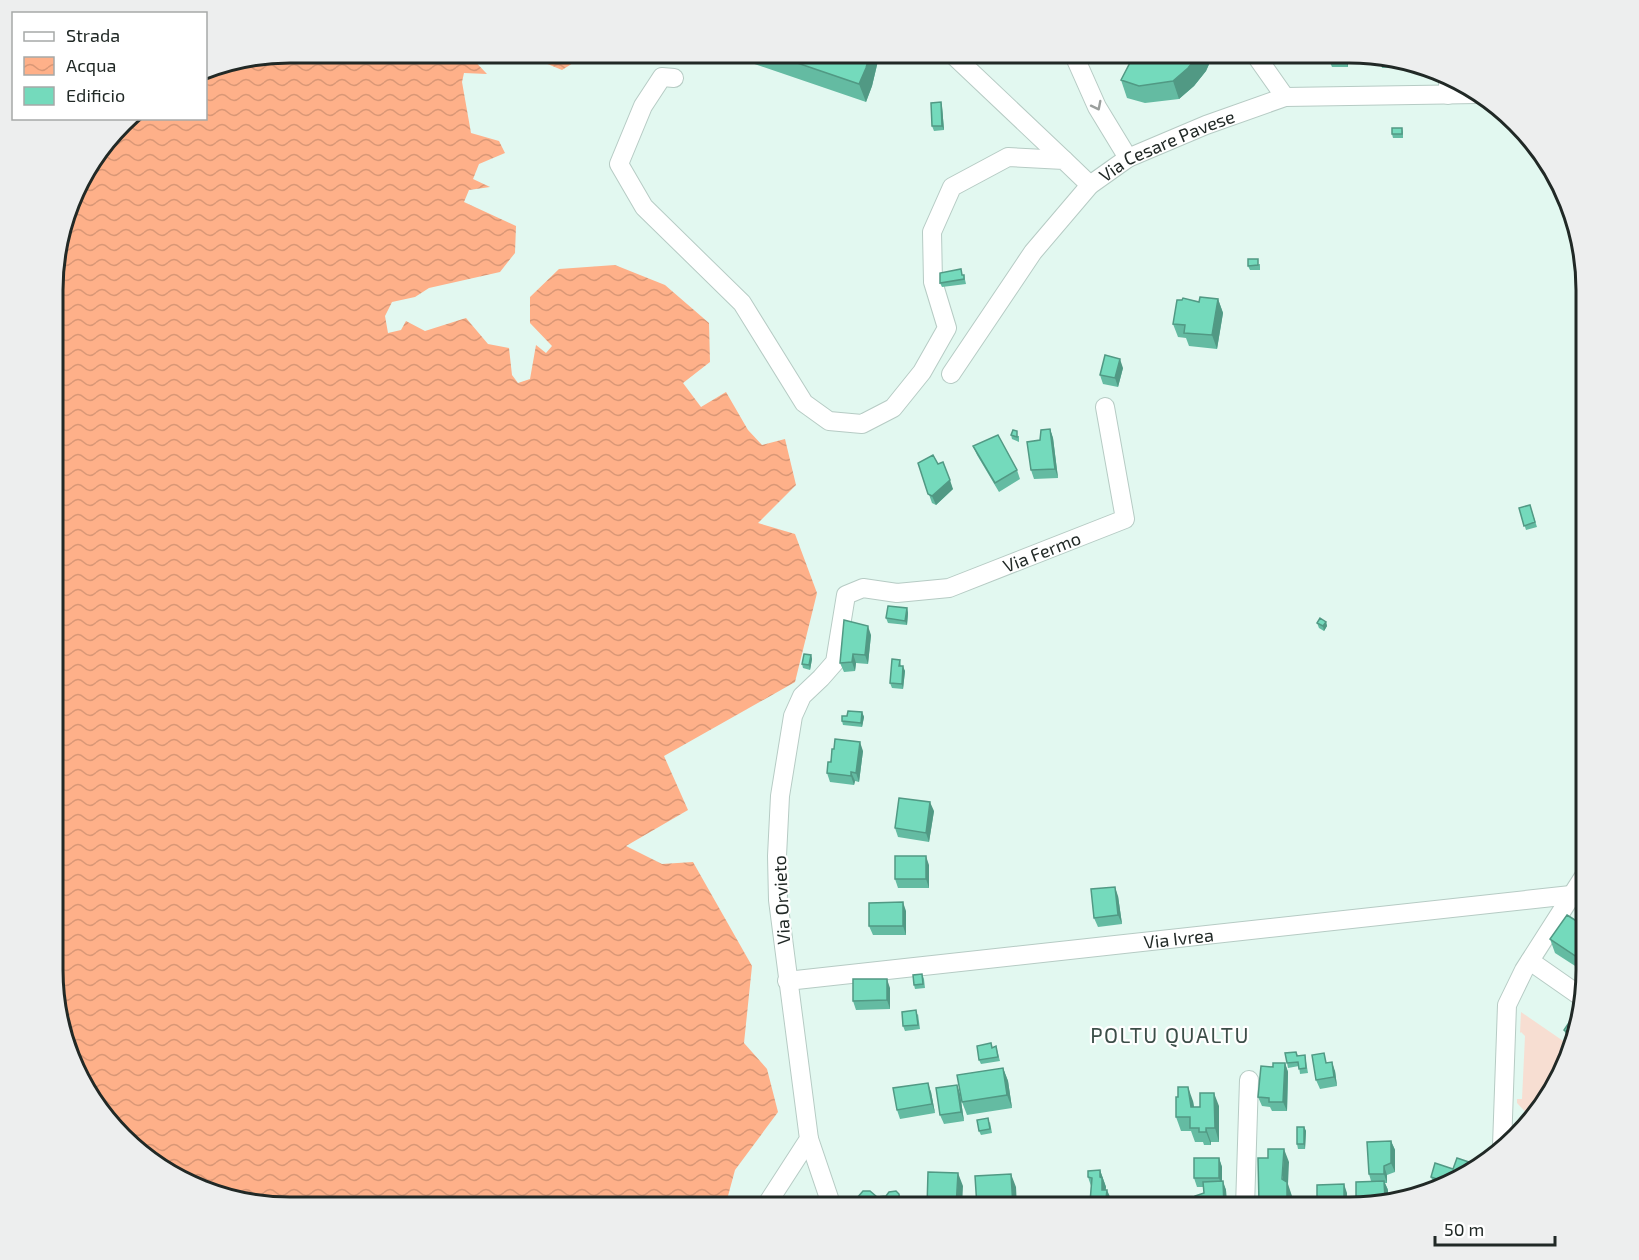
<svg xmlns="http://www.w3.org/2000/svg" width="1639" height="1260" viewBox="0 0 1639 1260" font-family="'Exo 2',sans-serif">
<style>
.grass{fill:#f7ded2}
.water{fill:url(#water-waves)}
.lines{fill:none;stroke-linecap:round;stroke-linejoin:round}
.minor-casing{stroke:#b6cbc4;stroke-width:20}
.minor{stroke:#fff;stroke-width:18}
.wall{fill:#64bba2}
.shaded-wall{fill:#519984}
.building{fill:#74dabc;stroke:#519984;stroke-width:1.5}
.oneway{stroke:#9b9f9d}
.labels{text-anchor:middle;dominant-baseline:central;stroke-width:4.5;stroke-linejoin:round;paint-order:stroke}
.street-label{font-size:18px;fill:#212926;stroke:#fff}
.quarter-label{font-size:21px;letter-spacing:1.5px;fill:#3c4e48;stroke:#fff}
.rim{fill:none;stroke:#212926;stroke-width:3}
</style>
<defs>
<pattern id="water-waves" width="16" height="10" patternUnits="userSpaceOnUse" patternTransform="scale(1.5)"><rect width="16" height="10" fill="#feb089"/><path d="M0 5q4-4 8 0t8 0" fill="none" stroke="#d99776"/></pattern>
</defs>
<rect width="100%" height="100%" fill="#e2f8f0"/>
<path class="grass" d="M1521 1012 1572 1047 1568 1061 1532 1119 1517 1103V1099H1522L1525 1036 1521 1032 1520 1033Z"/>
<path class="water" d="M290 53H467L487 74 464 73 462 82 471 133 499 141 505 153 479 164 473 179 490 187 469 190 464 202 516 226 515 253 500 272 429 288 415 297 392 302 385 316 388 333 401 330 406 321 425 331 466 318 488 344 509 348 512 375 518 383 530 379 536 345 546 353 552 346 530 323V297L559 269 615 265 665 285 709 323 710 362 683 383 701 407 726 392 748 430 762 445 785 439 796 485 758 523 795 534 817 593 795 682 664 756 688 810 626 846 662 864 693 862 752 966 744 1043 767 1069 778 1112 735 1170 725 1207H275L199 1190 134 1149 77 1075 53 986 55 258 84 171 128 119 206 118V70L213 65Z
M521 53H589L562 70Z"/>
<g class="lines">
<defs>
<g id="minor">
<path d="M951 53 1064 160"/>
<path d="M1073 53 1097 107 1128 158"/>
<path d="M1254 53 1285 97"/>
<path d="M674 78 662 77 643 106 619 164 644 207 742 303 804 403 829 421 862 424 893 408 922 372 947 328 933 282 932 232 952 187 1008 157 1064 160 1090 185"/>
<path d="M1448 95V76"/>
<path id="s1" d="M951 374 1033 252 1090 185 1128 158 1206 125 1285 97 1478 94"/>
<path d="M1530 961 1583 998"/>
<path id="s2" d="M787 981 1571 895"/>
<path d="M809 1139 832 1207"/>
<path d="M1502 1146 1507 1005 1524 970 1586 873"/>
<path id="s3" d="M765 1207 809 1139 778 900 777 856 780 796 793 716 802 696 821 678 835 662 846 595 863 588 897 593 949 588 1125 519 1105 407"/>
<path d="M1245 1207 1249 1080"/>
</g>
</defs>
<use href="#minor" class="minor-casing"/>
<use href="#minor" class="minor"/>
</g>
<path class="wall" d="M730 53H879L877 65 872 86 866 102 731 56Z
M895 53H905L903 61 897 59Z
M1135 53H1214L1206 71 1194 86 1179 99 1145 103 1127 98 1121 80Z
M1299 53H1364L1378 56 1374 57V60H1351L1350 57H1348V67H1332L1329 60V64H1321L1320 60H1302Z
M1379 56 1410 64V66L1382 68Z
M941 102 942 106 944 130 934 131 932 126Z
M1402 128 1403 132V138H1393L1392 134Z
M1260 264V270H1250L1248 266Z
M964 275 966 284 942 287 940 283Z
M1218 299 1223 313 1217 349 1189 346 1186 338 1178 337 1173 324 1199 302Z
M1123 368 1118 387 1103 384 1100 375Z
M1050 429 1053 438 1058 478 1034 479 1031 470Z
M1011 435 1019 436V442L1012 439Z
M973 446 1017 470 1020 479 999 492 977 455Z
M918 463 953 489 936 505 932 503Z
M1530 505 1537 527 1526 530 1519 508Z
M907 608 908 613 907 625 888 623 886 618Z
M1326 622 1327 626 1324 631 1319 628 1317 623Z
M871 635 868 664 856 663 855 671 844 672 840 663Z
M811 655 812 659 810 670 803 668 802 664Z
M900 660 901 666 905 671 903 689 892 688 890 683Z
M862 712 864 717 862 727 843 725 842 721 847 716Z
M834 749 863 751 859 782 855 781 854 785 830 782 827 773Z
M934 811 929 842 898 837 895 828Z
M929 865V888H898L895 879Z
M1118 896 1122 924 1098 927 1094 918Z
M906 911V935H873L869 926Z
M1586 927V973L1555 953 1550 939Z
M922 974 924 979 925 988 915 989 914 985Z
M890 988V1009L856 1010 853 1001Z
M918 1014 920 1029 905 1031 903 1026Z
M1578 1022 1573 1040 1566 1035 1564 1030Z
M996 1046 1000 1061 981 1064 979 1060Z
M1296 1052 1298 1056 1305 1055 1308 1073 1300 1074 1299 1066 1288 1068 1287 1063Z
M1285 1063 1288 1072 1287 1111H1272L1270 1107 1262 1106 1258 1097 1273 1067Z
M1327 1063 1335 1071 1337 1086 1320 1089 1316 1080Z
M1003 1068 1008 1081 1012 1108 967 1115 962 1102Z
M957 1085 960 1094 964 1121 944 1124 940 1115Z
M931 1092 935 1113 900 1119 897 1110Z
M1193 1101 1194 1107 1219 1106V1142H1211V1145H1204L1203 1142H1195L1191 1131H1181L1176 1117Z
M990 1122 992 1133 981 1135 979 1131Z
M1304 1127 1306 1131 1305 1149H1298L1297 1144Z
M1391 1141 1395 1150V1172L1387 1175V1183H1385L1388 1190 1371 1181 1369 1174Z
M1219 1158 1222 1167V1181L1226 1190 1227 1207H1195L1204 1193V1187H1197L1194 1178Z
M1100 1170 1106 1187 1105 1190 1111 1199 1092 1207 1090 1202 1091 1186 1088 1177Z
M1431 1177 1454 1183 1438 1187 1434 1186Z"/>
<path class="shaded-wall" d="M870 53H879L877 65 872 86 866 102 859 84Z
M902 53H905L903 61 901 56Z
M1200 53H1214L1206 71 1194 86 1179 99 1173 81Z
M1345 53H1346L1348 57V67L1345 58Z
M941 102 942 106 944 130 942 126Z
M1218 299 1223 313 1217 349 1212 335Z
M1120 359 1123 368 1118 387 1115 378Z
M1050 429 1053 438 1058 478 1055 469Z
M950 480 953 489 936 505 932 496Z
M907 608 908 613 907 625 905 621Z
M1326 622 1327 626 1324 631 1323 626Z
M868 626 871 635 868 664 865 655Z
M853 654 856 663 855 671 852 662Z
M811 655 812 659 810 670 809 665Z
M903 666 905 671 903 689 902 684Z
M862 712 864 717 862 727 861 723Z
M860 742 863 751 859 782 856 773Z
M851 772 855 781 854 785 851 776Z
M930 802 934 811 929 842 926 833Z
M926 856 929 865V888L926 879Z
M1115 887 1118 896 1122 924 1118 915Z
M903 902 906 911V935L903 926Z
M887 979 890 988V1009L887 1000Z
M1332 1062 1335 1071 1337 1086 1334 1077Z
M1285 1063 1288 1072 1287 1111 1283 1102Z
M1003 1068 1008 1081 1012 1108 1007 1095Z
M928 1083 931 1092 935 1113 932 1104Z
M957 1085 960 1094 964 1121 961 1112Z
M1188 1087 1193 1101 1196 1120 1191 1107Z
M1214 1093 1219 1106V1142L1215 1128Z
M1304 1127 1306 1131 1305 1149 1304 1144Z
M1206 1128 1211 1142V1145L1206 1132Z
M1391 1141 1395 1150V1172L1391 1163Z
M1284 1149 1289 1162 1288 1184 1292 1196V1207H1281Z
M1219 1158 1222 1167V1187L1219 1178Z
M1469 1162 1472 1170 1465 1175Z
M1384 1166 1387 1175V1183L1384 1174Z
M1100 1170 1106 1187 1105 1199 1102 1190 1100 1177Z
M958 1173 963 1186 962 1207H956Z
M1011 1174 1016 1187 1017 1207H1013Z
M1223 1181 1226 1190 1227 1207H1224Z
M1384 1181 1388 1190V1199H1385Z
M1344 1184 1347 1193V1208H1344Z
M1107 1190 1111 1199 1109 1207H1105Z
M899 1194 902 1203 903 1207H900Z"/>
<path class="building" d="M768 53H870L866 68 859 84Z
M895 53H902L901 56 895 55Z
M1135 53H1200L1188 68 1173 81 1139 86 1121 80Z
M1318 53H1326V55H1318Z
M1328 53H1345V58H1329Z
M1379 56 1388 58 1379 59Z
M941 102 942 126H932L931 103Z
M1392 128H1402V134H1392Z
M1248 259H1258V265L1248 266Z
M961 269 962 275H964V279L940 283V273Z
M1200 297 1218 299 1212 335 1184 333 1185 325 1173 324 1177 300H1182L1183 298 1199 302Z
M1105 355 1120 359 1115 378 1100 375Z
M1050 429 1055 469 1031 470 1027 442 1040 440 1041 430Z
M1013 430 1017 431V437L1011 435Z
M998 435 1017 470 995 483 973 446Z
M933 455 938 464 943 462 950 480 932 496 928 494 918 463Z
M1530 505 1535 522 1524 526 1519 508Z
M888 606 907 608 905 621 886 618Z
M1320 618 1326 622 1323 626 1317 623Z
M844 620 868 626 865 655 853 654 852 662 840 663Z
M804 654 811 655 809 665 802 664Z
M892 659 900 660 899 666H903L902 684 890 683Z
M848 711 862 712 861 723 842 721V716H847Z
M835 739 860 742 856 773 851 772V776L827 773 828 762H831L832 749H834Z
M899 798 930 802 926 833 895 828Z
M895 856H926V879H895Z
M1115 887 1118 915 1094 918 1091 889Z
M903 902V926H869V903Z
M1567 915 1586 927V963L1550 939Z
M922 974 923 984 914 985 913 975Z
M853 979H887V1000L853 1001Z
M916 1010 918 1025 903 1026 902 1012Z
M1572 1018 1578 1022 1574 1037 1564 1030Z
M991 1043 992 1048 996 1046 998 1057 979 1060 977 1046Z
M1296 1052 1297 1056 1305 1055 1306 1068 1299 1069 1298 1062 1287 1063 1285 1053Z
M1324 1053 1326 1063 1332 1062 1334 1077 1316 1080 1312 1055Z
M1273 1063H1285L1283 1102H1269V1098L1258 1097 1261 1066 1273 1067Z
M1003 1068 1007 1095 962 1102 957 1075Z
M928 1083 932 1104 897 1110 893 1088Z
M957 1085 961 1112 940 1115 936 1088Z
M1178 1087H1188L1191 1107H1200V1093H1214L1215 1128H1206V1132H1199V1128H1190V1117H1176V1097H1178Z
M988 1118 990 1129 979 1131 977 1120Z
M1297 1127H1304V1144H1297Z
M1391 1141V1163L1384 1166V1174H1369L1367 1142Z
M1268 1149H1284L1282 1179 1287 1182V1200L1281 1207H1263L1259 1203 1258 1158H1268Z
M1194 1158H1219V1178H1194Z
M1457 1158 1469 1162 1465 1175 1454 1183 1452 1184 1431 1177 1435 1163 1453 1169Z
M1100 1170V1177L1102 1178V1190H1107L1105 1207H1092V1202H1090L1092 1178 1088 1177V1171Z
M928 1172 958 1173 956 1207H927Z
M1011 1174 1013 1207H977L975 1176Z
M1223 1181 1224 1207H1195V1196L1204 1193 1203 1182Z
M1384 1181 1385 1199 1356 1206V1182Z
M1344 1184V1208L1317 1207V1185Z
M863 1191H870L877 1197 886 1196 889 1192 896 1191 899 1194 900 1207H862L858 1204 857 1198Z"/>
<defs><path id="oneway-chevron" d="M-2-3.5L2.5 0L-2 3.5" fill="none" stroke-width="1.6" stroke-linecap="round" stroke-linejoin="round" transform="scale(1.5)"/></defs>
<use class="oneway" href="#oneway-chevron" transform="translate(1097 106) rotate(63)"/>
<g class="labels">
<g class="street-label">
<text stroke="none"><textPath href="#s1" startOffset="322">Via Cesare Pavese</textPath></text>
<text stroke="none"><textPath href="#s3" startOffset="849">Via Fermo</textPath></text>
<text transform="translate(781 900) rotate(-93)">Via Orvieto</text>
<text stroke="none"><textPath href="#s2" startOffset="394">Via Ivrea</textPath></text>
</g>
<g class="quarter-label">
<text x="1170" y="1034">POLTU QUALTU</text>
</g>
</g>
<path d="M0 0H1639V1260H0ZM290 63H1349A227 227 0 0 1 1576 290V970A227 227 0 0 1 1349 1197H290A227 227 0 0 1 63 970V290A227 227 0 0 1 290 63Z" fill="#edeeee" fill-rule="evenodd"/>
<path class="rim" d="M290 63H1349A227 227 0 0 1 1576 290V970A227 227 0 0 1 1349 1197H290A227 227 0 0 1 63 970V290A227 227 0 0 1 290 63Z"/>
<rect x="12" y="12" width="195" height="108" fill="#ffffff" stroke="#a6a9a8" stroke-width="1.5"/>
<rect x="24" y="32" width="30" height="9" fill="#ffffff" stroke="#a6a9a8" stroke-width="1.5"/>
<text x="66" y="42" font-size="18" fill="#212926">Strada</text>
<rect x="24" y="57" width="30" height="18" fill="url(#water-waves)" stroke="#a6a9a8" stroke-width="1.5"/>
<text x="66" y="72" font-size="18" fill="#212926">Acqua</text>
<rect x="24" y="87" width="30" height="18" fill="#74dabc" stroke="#a6a9a8" stroke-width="1.5"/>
<text x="66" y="102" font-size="18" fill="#212926">Edificio</text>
<path d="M1435 1236v9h120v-9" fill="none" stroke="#212926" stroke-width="3"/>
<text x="1444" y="1236" font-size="18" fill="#212926" stroke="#ffffff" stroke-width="4.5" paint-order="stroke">50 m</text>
</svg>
